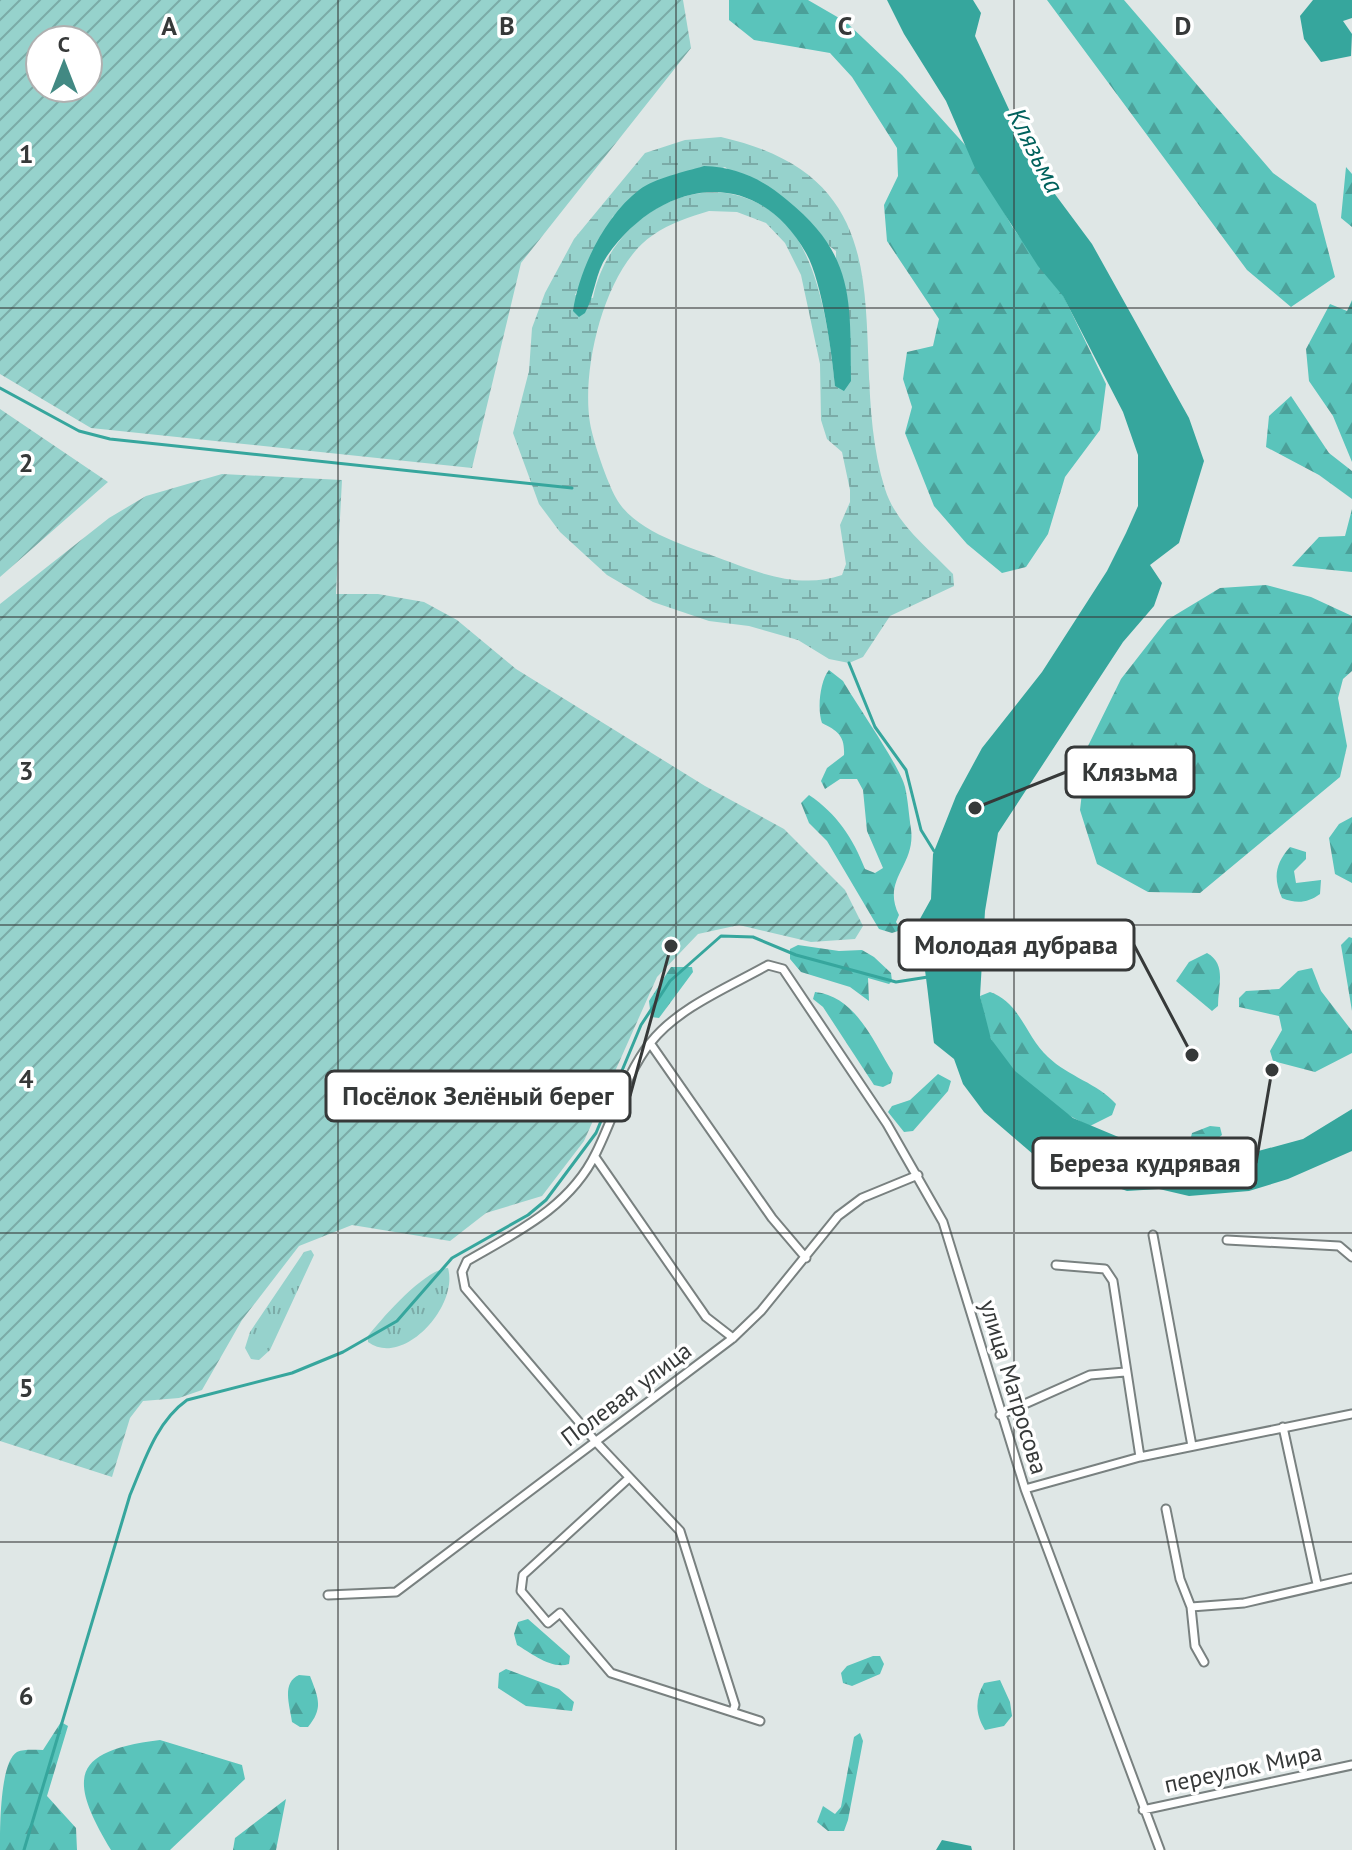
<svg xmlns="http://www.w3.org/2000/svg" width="1352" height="1850" viewBox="0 0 1352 1850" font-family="'PT Sans',sans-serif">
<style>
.grass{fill:url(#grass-tufts)}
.forest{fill:url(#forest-firs)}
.wetland{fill:url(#wetland-marsh);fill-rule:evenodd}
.garden{fill:url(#garden-furrows);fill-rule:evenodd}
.water{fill:#36a69d}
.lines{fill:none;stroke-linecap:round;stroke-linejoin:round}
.stream{stroke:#36a69d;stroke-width:3}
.minor-casing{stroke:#798180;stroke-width:11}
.minor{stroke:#fff;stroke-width:7}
.grid{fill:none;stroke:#363939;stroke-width:2;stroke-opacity:0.55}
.labels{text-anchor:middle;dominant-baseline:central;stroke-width:7;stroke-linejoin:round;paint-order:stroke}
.street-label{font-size:24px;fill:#363939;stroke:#fff}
.water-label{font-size:26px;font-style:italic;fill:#00615c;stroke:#fff}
.grid-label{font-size:26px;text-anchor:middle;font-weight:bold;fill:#363939;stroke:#fff;stroke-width:7;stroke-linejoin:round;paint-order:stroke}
.leader{fill:none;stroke:#363939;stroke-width:3}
.callout-dot{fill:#363939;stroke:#fff;stroke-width:3}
.callout{fill:#fff;stroke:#363939;stroke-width:3}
.callout-label{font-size:26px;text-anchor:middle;font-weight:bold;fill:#363939}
</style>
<defs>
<pattern id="grass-tufts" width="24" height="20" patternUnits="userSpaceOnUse" patternTransform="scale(2)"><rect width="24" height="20" fill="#96d2cc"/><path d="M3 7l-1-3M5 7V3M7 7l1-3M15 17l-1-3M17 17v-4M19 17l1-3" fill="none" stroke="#7baba7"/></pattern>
<pattern id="forest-firs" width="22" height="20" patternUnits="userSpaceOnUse" patternTransform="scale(2)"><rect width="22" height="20" fill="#5ac4bb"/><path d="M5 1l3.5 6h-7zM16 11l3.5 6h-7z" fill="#4ba099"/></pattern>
<pattern id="wetland-marsh" width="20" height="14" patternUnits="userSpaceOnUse" patternTransform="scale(2)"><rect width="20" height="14" fill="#96d2cc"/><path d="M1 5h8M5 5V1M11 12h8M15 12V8" fill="none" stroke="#7baba7"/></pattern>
<pattern id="garden-furrows" width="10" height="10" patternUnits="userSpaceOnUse" patternTransform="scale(2)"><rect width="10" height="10" fill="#96d2cc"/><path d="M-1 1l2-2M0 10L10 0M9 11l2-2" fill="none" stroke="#7baba7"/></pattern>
</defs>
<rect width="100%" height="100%" fill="#dfe7e6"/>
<path class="grass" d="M311 1250 314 1255 270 1350 259 1360 251 1359 245 1348 250 1332 304 1252Z
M448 1268C459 1306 403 1368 368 1342V1336C383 1317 425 1269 448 1268Z"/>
<path class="forest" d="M729 0H808L846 22 902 75 966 146 1013 228 1063 295 1106 384 1100 430 1065 477 1048 534 1026 567 1002 573 967 544 934 506 905 433 912 407 903 379 907 352 933 346 939 319 887 241 884 205 898 176 897 148 852 77 830 53 754 40 729 20Z
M1047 0H1124L1273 173 1316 204 1335 277 1291 307 1247 270Z
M1346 167 1352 174V227L1341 218Z
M1352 300V462L1333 416 1309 381 1306 349 1330 304 1347 311Z
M1291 396 1329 453 1352 471V499L1319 475 1266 447 1269 416Z
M1352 509V572L1292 566 1319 537 1345 536Z
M1266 585 1311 597 1352 616V671L1343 679 1338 698 1347 746 1340 777 1200 893 1148 892 1097 864 1080 810 1087 748 1121 679 1167 620 1220 588Z
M829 670 843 681C856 704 900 766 905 787 908 800 909 816 911 829 916 866 881 879 899 915L896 922 901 930 892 933 879 929 827 841 809 823 801 803 809 795C837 814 853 838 865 869L875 873 883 868 867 831 863 790 857 779H840L825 789 821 781 827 768 844 755C845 736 838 731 822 723 817 709 820 681 829 670Z
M1352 817V883L1335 874 1329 838 1339 824Z
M1290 847 1306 852V859L1294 871 1296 883 1321 880 1320 894C1308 903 1296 904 1282 898 1273 878 1275 864 1290 847Z
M1349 937 1352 938V1011L1341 945Z
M798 945 839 951 862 950 874 957 891 973 892 981 889 984 868 978 869 1001 850 987 801 972 790 959V949Z
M1207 953C1227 964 1218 986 1218 1006L1212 1011 1176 981 1189 962Z
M671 967H692L693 972 659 1018 651 1017 649 1001Z
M1312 968 1321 991 1352 1031V1053L1315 1072 1273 1061 1270 1051 1282 1030 1279 1016 1239 1007V998L1246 991 1279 989 1298 971Z
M815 992C856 996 874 1043 893 1073L891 1083 883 1087 874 1085 823 1007 813 999Z
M990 992C1020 1002 1026 1037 1048 1057 1069 1077 1097 1083 1116 1104L1112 1115 1090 1126C1055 1111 1008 1074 991 1039 985 1026 983 1009 980 996Z
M938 1074 951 1081 948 1091 913 1131 904 1132 888 1112 892 1106 910 1100Z
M1210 1126 1220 1127 1222 1135C1212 1143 1202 1149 1190 1141L1192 1133Z
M528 1619 570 1656 569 1664C552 1670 531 1653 517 1645L514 1634 518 1622Z
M873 1656H880L884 1664 880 1674 852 1686 843 1683 841 1673 847 1666Z
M506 1669 559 1689 574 1702 572 1711 526 1706 498 1688 499 1673Z
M299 1675 310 1676C318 1697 324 1708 308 1727H300L292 1722C290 1706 281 1683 299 1675Z
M1000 1680 1010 1702 1012 1716 1004 1726 985 1730C975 1713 975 1700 984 1683Z
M61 1722 68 1726 47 1796 76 1828 77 1850H0C0 1826 0 1762 17 1752 24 1749 34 1750 43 1750Z
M860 1733 863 1741 848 1820 844 1831H828L817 1822 823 1806 835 1814 841 1807 854 1737Z
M160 1740 242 1765 245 1779 170 1850H111C67 1777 72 1751 160 1740Z
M286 1799 276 1850H233L235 1838Z"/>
<path class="wetland" d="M721 137C923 183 841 346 885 489 896 524 928 548 953 574L954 586 890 616 863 657 849 663 829 659 798 640 749 626 709 621 653 602 607 575 560 532 539 504 513 433 529 371 532 328 545 293 574 239 645 153 685 140ZM725 167 836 251 835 385C830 337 819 254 782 220 710 155 609 214 593 298L575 295 613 216ZM709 211 737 212 766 223 785 243 801 275 820 364 821 420 827 439 842 452 850 490V502L840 525 846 564 842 575C805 588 766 576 730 562 694 548 636 534 616 498 607 482 593 441 590 423 581 368 605 267 653 235 670 223 690 217 709 211Z"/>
<path class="garden" d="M0 0H683L691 48 521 263 472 468 91 428 0 374ZM88 40V88H40V40Z
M0 409 108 482 0 577Z
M222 474 342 480 336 594H378L424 602 457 620 516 669 705 786 784 829 845 890 863 926 855 939 811 942 739 925 698 934 657 977 584 1141 542 1196 486 1213 450 1241 352 1225 299 1246 242 1320 202 1390 179 1398 143 1401 130 1418 112 1477 0 1441V604L109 518 146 496Z"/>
<path class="water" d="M887 0H973L981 13 975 36 1037 170 1092 244 1189 418 1204 461 1179 543 1150 565 1162 583 1154 606 1123 642 998 833 985 911 980 996 991 1039 1015 1071 1073 1118 1171 1159 1251 1153 1303 1139 1352 1109V1151L1288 1179 1249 1191 1189 1196 1159 1189 1127 1191 1041 1161 984 1112 963 1084 954 1059 934 1043C931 1023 923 937 916 926L931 899 933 854 956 796 982 748 1042 672 1107 571 1126 533 1138 506V455L1123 412 1063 296 1038 266 975 168 946 101 904 34Z
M1313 0H1352V18L1343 21 1352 34 1351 56 1321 62 1304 39 1300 16Z
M704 166C737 167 762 179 787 200 855 255 850 300 851 381L844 391 835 386C832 353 822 281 806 253 756 164 661 179 607 256 595 273 595 295 585 313L579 317 573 311C579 269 605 216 639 190 655 178 684 172 704 166Z
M942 1840 971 1846 972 1850H936Z"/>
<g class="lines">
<path class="stream" d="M0 388 79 431 110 439 572 488
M849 663 875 727 906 770 921 830 934 851
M24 1850 130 1495C144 1462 156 1422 187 1400L292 1373 343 1352 397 1321 452 1258 528 1215 546 1200 596 1133 641 1025 670 981 721 936 753 937 796 955 896 982 928 977"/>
<defs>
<path id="minor" d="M650 1043 772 1218 806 1258
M595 1157 706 1317 733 1338
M1153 1235 1192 1446
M1227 1240 1339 1246 1352 1257
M1056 1265 1105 1269 1113 1281 1140 1457
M1000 1415 1090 1375 1125 1372
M1283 1427 1317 1584
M629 1478 523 1575 521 1591 548 1623 560 1613 611 1673 760 1721
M1025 1489 1140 1457 1352 1414
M1166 1509 1180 1579 1191 1607 1195 1646 1204 1662
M328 1595 396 1592 733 1338 761 1311 838 1216 862 1198 918 1175
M1191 1607 1244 1603 1352 1578
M733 1711 735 1705 680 1531 596 1442 465 1288 462 1272 467 1261C517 1232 570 1207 596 1153 614 1117 626 1073 651 1042 679 1007 729 987 768 965L783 969 887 1124 943 1222 1025 1489 1160 1850
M1143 1810 1352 1765"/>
</defs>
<use href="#minor" class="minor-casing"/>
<use href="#minor" class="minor"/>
</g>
<path class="grid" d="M338 0V1850M676 0V1850M1014 0V1850M0 308H1352M0 617H1352M0 925H1352M0 1233H1352M0 1542H1352"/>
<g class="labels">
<g class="street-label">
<text transform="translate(1014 1387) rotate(73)">улица Матросова</text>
<text transform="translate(626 1394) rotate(-37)">Полевая улица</text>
<text transform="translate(1243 1768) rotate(-12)">переулок Мира</text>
</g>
<g class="water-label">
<text transform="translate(1036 150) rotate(63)">Клязьма</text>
</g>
</g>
<g class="grid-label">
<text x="169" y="35">A</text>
<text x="507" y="35">B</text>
<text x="845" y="35">C</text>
<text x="1183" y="35">D</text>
<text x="26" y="163">1</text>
<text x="26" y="472">2</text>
<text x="26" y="780">3</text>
<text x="26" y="1088">4</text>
<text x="26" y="1397">5</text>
<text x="26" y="1705">6</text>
</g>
<path class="leader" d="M975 808L1066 772M1192 1055L1134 945M671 946L630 1096M1272 1070L1256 1163"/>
<g class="callout-dot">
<circle cx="975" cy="808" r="8"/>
<circle cx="1192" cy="1055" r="8"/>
<circle cx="671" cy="946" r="8"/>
<circle cx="1272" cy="1070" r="8"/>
</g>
<g class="callout">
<rect x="1066" y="747" width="128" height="50" rx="8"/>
<rect x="899" y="920" width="235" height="50" rx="8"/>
<rect x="326" y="1071" width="304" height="50" rx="8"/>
<rect x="1033" y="1138" width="223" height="50" rx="8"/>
</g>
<g class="callout-label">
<text x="1130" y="781">Клязьма</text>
<text x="1016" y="954">Молодая дубрава</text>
<text x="478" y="1105">Посёлок Зелёный берег</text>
<text x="1145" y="1172">Береза кудрявая</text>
</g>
<g transform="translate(64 64)"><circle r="38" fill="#ffffff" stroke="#afb0b0" stroke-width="2"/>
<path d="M0-6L14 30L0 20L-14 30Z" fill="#428983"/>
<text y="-12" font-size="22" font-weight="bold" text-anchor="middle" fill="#363939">С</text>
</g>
</svg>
